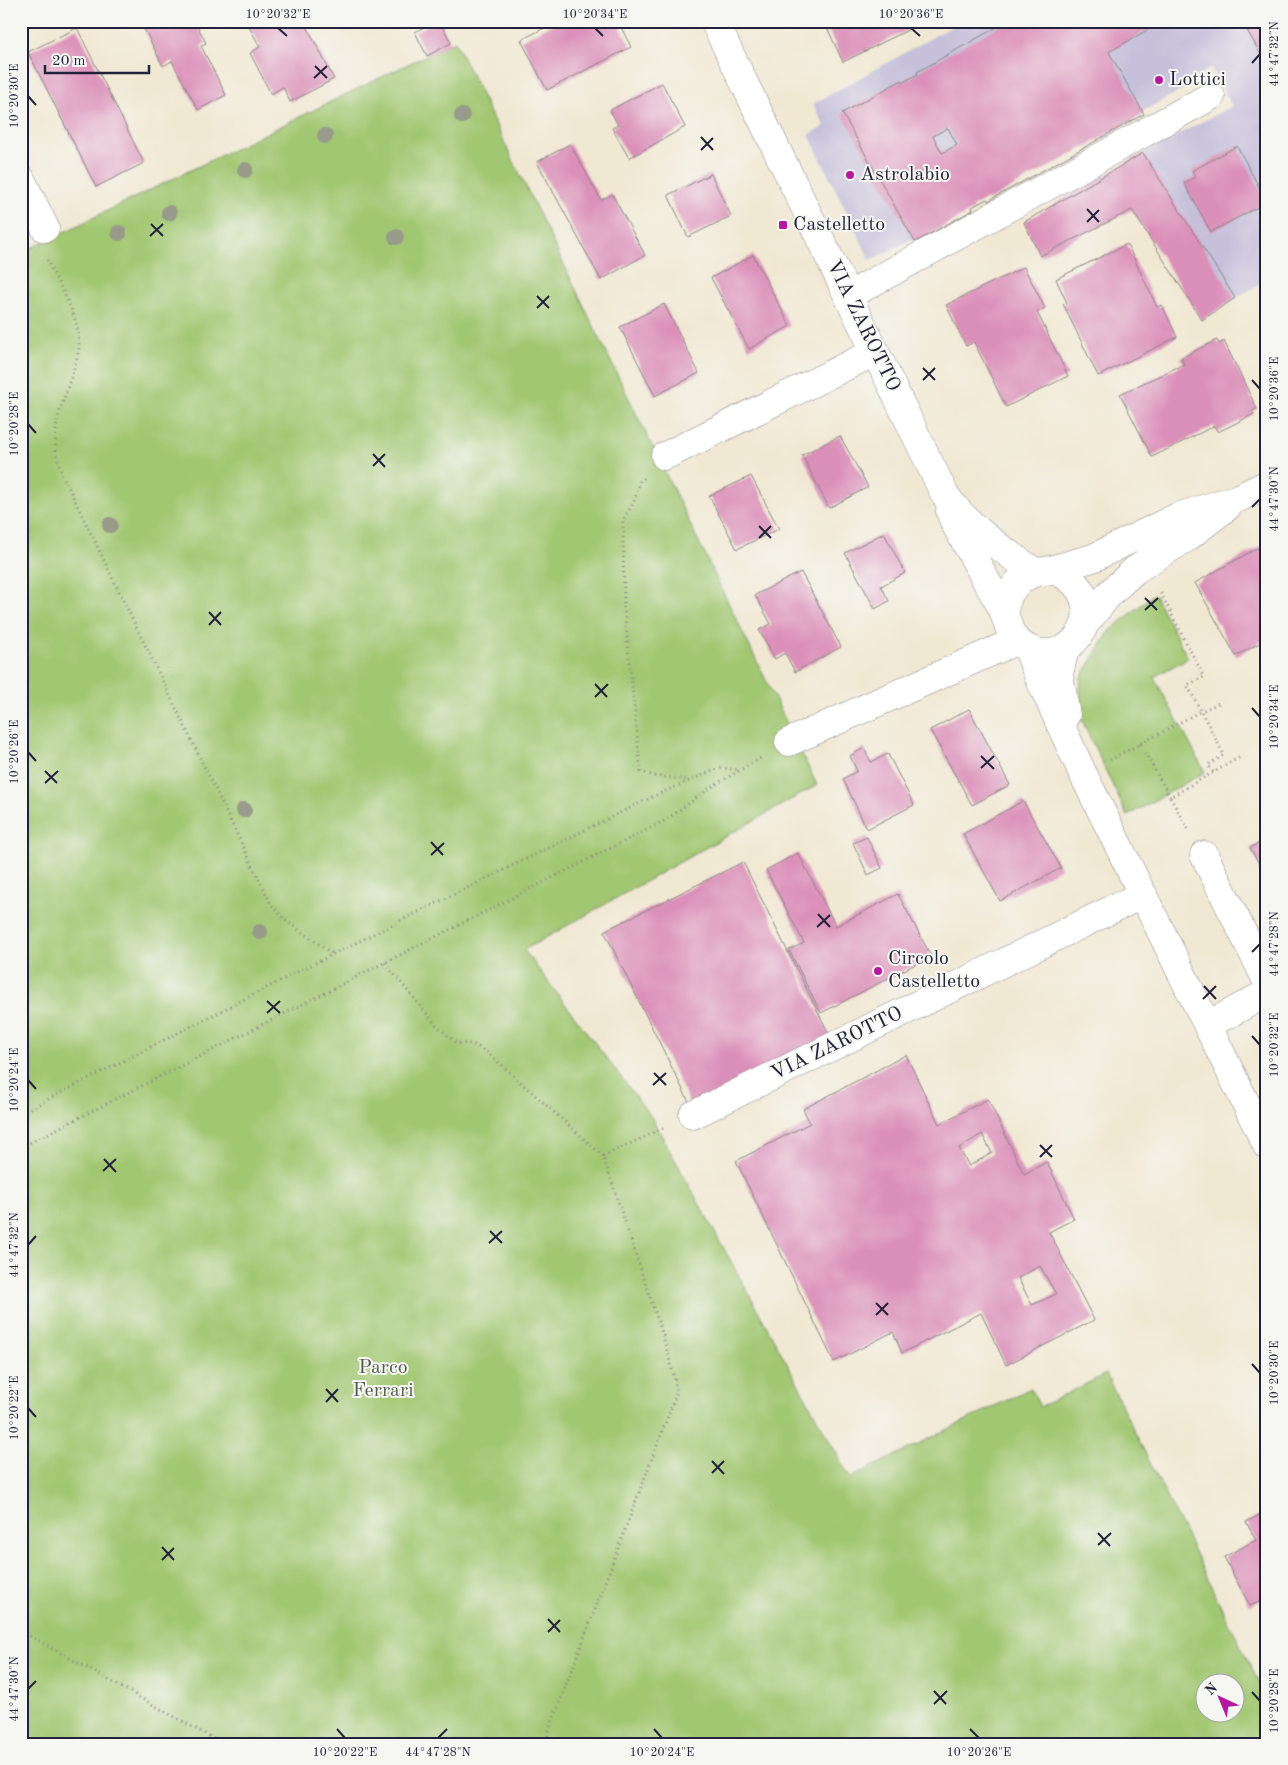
<svg xmlns="http://www.w3.org/2000/svg" width="1288" height="1765" viewBox="0 0 1288 1765" font-family="'Old Standard TT',serif">
<style>
.industrial{fill:#c6c0da}
.green{fill:#a2c772;stroke:#627456;fill-rule:evenodd}
.building{fill:#db90b9;fill-rule:evenodd}
.lines{fill:none;stroke-linecap:round;stroke-linejoin:round}
.minor-casing{stroke:#8a8587;stroke-width:29}
.path{stroke:#8a8587;stroke-width:3;stroke-dasharray:1 4;stroke-linecap:butt}
.minor{stroke:#fff;stroke-width:28}
.tree{fill:#989b8a}
.ticks{fill:none;stroke:#22223b;stroke-width:2}
.poi-dot{fill:#b5179e;stroke:#f6f6f2;stroke-width:2}
.labels{text-anchor:middle;dominant-baseline:central;stroke-width:4;stroke-linejoin:round;paint-order:stroke}
.poi-label{font-size:20px;fill:#22223b;stroke:#f6f6f2;text-anchor:start}
.street-label{font-size:20px;fill:#22223b;stroke:#f6f6f2}
.park-label{font-size:20px;fill:#4f5c4e;stroke:#f6f6f2}
.neatline{fill:none;stroke:#22223b;stroke-width:2}
.ticks-label{font-size:12px;text-anchor:middle;fill:#22223b}
</style>
<rect width="100%" height="100%" fill="#f6f6f2"/>
<filter id="ink" filterUnits="userSpaceOnUse"><feTurbulence type="fractalNoise" baseFrequency=".02" numOctaves="2"/><feDisplacementMap in="SourceGraphic" scale="10" xChannelSelector="R" yChannelSelector="G"/><feConvolveMatrix kernelMatrix="1 2 1 2 8 2 1 2 1" color-interpolation-filters="sRGB"/></filter>
<filter id="wash" filterUnits="userSpaceOnUse"><feTurbulence type="fractalNoise" baseFrequency=".0096" numOctaves="4" result="noise"/><feDisplacementMap in="SourceGraphic" scale="20" xChannelSelector="R" yChannelSelector="G"/><feGaussianBlur stdDeviation="1.12" result="paint"/><feColorMatrix in="noise" values="0 0 0 0 0 0 0 0 0 0 0 0 0 0 0 0 0 1.4 0 .05"/><feComposite in="paint" operator="in"/></filter>
<g filter="url(#wash)">
<rect width="100%" height="100%" fill="#f1e8d3"/>
<path class="industrial" d="M958 21H1267V280L1235 298 1143 153 1232 106 1211 68 1192 79 1190 85 972 207 973 210 915 242 912 239 870 260 809 135 825 126 813 104 958 23Z"/>
<path class="green" d="M455 41 817 785 524 950 652 1118 850 1478 1031 1388 1040 1407 1106 1374 1267 1699V1744H21V253ZM1206 1682H1236V1712H1206Z
M1154 594 1188 658 1154 677 1205 772 1127 816 1079 714 1081 678 1109 632Z"/>
<g id="blocks">
<path class="building" d="M140 21H195L206 43 201 46 226 95 198 110 172 61 163 66Z
M246 21H304L334 79 290 102 283 87 271 94 250 53 260 47Z
M436 21H440L451 43 427 56 415 32Z
M558 21H618L631 47 547 90 521 40Z
M824 21H903L908 30 843 62Z
M1008 21H1163L1109 52 1144 114 988 201 987 199 972 207 973 210 915 242 842 113 902 80 903 82 918 74 917 72ZM948 128 957 145 942 153 933 136Z
M1242 21H1267V66Z
M77 28 144 163 96 187 28 52Z
M662 83 685 127 629 158 612 128 618 125 610 110Z
M570 144 601 200 612 194 645 255 601 280 537 162Z
M1237 146 1267 202 1211 232 1184 183 1195 177 1192 171Z
M1143 153 1235 298 1202 320 1132 210 1040 256 1024 222Z
M711 174 731 216 688 237 668 195Z
M1127 244 1157 307 1162 305 1177 337 1098 376 1063 304 1067 303 1056 279Z
M753 255 790 326 749 349 711 278Z
M1024 267 1045 308 1037 312 1068 376 1006 407 974 342 966 346 946 305Z
M664 304 699 373 655 396 620 327Z
M1217 340 1219 344 1224 341 1257 409 1252 411 1254 414 1218 432 1214 426 1152 457 1120 394 1184 364 1181 358Z
M840 436 868 487 829 508 802 455Z
M751 476 779 529 737 549 709 496Z
M884 533 905 573 881 586 889 601 875 609 845 553Z
M1261 546 1267 556V639L1236 656 1195 583Z
M801 572 841 647 795 672 785 653 775 659 759 630 771 624 755 595Z
M969 709 1010 785 972 805 930 730Z
M864 748 871 762 888 754 914 805 867 829 843 779 857 771 850 756Z
M1023 801 1061 868 1000 901 963 834Z
M867 837 882 868 868 875 853 843Z
M1267 839V878L1250 848Z
M798 853 836 926 898 894 931 956 821 1013 789 950 804 943 766 870Z
M743 862 833 1042 694 1112 604 931Z
M906 1055 939 1124 988 1099 1024 1174 1047 1162 1074 1219 1049 1232 1094 1320 1006 1365 981 1313 902 1353 893 1332 834 1362 736 1161 810 1123 803 1109ZM982 1134 992 1153 969 1166 959 1148ZM1040 1266 1056 1294 1032 1305 1018 1278Z
M1267 1511V1598L1250 1606 1224 1557 1256 1540 1246 1522Z"/>
</g>
</g>
<g filter="url(#ink)">
<use href="#blocks" fill-opacity="0" stroke="#8a8587" stroke-width="1"/>
<g class="lines">
<defs>
<path id="minor" d="M714 21 945 495C968 527 1004 551 1035 572
M21 179 45 228
M848 296 1211 96
M665 456 875 352
M950 511 954 522C966 543 978 565 989 586 994 594 1000 603 1004 613 1009 626 1009 636 1022 645 1067 676 1114 611 1067 577 1058 570 1045 569 1034 573 1015 580 1007 593 1004 612
M1050 570 1093 558 1177 517 1239 498 1267 484
M1085 624 1110 593 1135 570 1188 537 1227 507
M1028 649 1039 678 1083 774 1267 1146
M1065 649 1059 674 1066 715
M789 742 1016 641
M1204 855 1267 981
M1208 1025 1267 993
M693 1115 1143 894"/>
</defs>
<use href="#minor" class="minor-casing"/>
<path class="path" d="M47 260C58 284 78 313 79 341 80 351 76 361 73 371 61 411 47 431 62 474L271 904 285 920 333 954
M644 478 640 481 634 502 623 520 624 609 641 772 655 776 688 780
M1140 744 1170 797
M1110 760 1201 711 1187 685 1204 677 1159 590
M1213 772 1208 765 1224 755 1201 711 1219 703
M1188 829 1170 797 1242 756
M385 963 436 1025 456 1043 473 1044 488 1053 603 1156 663 1336 675 1380 676 1395 544 1744
M21 1113 333 954 654 796 714 770 723 768 740 770
M21 1147 664 821 713 786 761 758
M603 1156 666 1127
M21 1631 223 1744"/>
<use href="#minor" class="minor"/>
</g>
<g class="tree">
<circle cx="462" cy="116" r="8"/>
<circle cx="325" cy="136" r="8"/>
<circle cx="245" cy="170" r="8"/>
<circle cx="169" cy="213" r="8"/>
<circle cx="119" cy="233" r="8"/>
<circle cx="396" cy="237" r="8"/>
<circle cx="110" cy="525" r="8"/>
<circle cx="244" cy="810" r="8"/>
<circle cx="260" cy="932" r="8"/>
</g>
</g>
<path class="ticks" d="M278 28 287 36M595 28 603 36M911 28 920 36M1252 63 1260 54M315 66 327 78M314 78 327 66M28 96 36 105M701 137 713 150M701 150 713 138M1087 209 1099 222M1087 222 1099 210M151 224 163 236M150 236 163 224M537 296 549 308M537 308 549 296M923 368 935 380M923 380 935 368M1252 380 1260 389M28 424 36 433M373 454 385 467M373 466 385 454M1252 507 1260 499M759 526 771 538M759 538 771 526M1145 598 1157 610M1145 610 1158 598M209 612 221 625M209 625 221 612M595 684 607 697M595 697 608 684M1252 708 1260 717M28 752 36 761M981 756 994 769M981 768 994 756M45 771 57 783M45 783 58 771M431 842 443 855M431 855 444 843M818 914 830 927M817 927 830 915M1252 952 1260 944M1204 986 1216 999M1203 999 1216 986M267 1001 280 1013M267 1013 280 1001M1252 1036 1260 1045M654 1073 666 1085M28 1080 36 1089M653 1085 666 1073M1040 1145 1052 1157M1040 1157 1052 1145M104 1159 116 1172M103 1171 116 1159M490 1231 502 1243M489 1243 502 1231M28 1245 36 1236M876 1303 888 1315M876 1315 888 1303M1252 1364 1260 1373M326 1389 338 1402M326 1402 338 1389M28 1408 36 1417M712 1461 724 1474M712 1473 724 1461M1098 1533 1110 1546M1098 1545 1111 1533M162 1547 174 1560M162 1560 174 1548M548 1619 560 1632M548 1632 560 1620M28 1689 36 1681M934 1691 946 1704M1252 1692 1260 1701M934 1704 947 1691M337 1729 345 1738M654 1729 662 1738M970 1729 979 1738M438 1738 447 1729"/>
<g class="poi-dot">
<circle cx="1159" cy="80" r="5"/>
<circle cx="850" cy="175" r="5"/>
<rect x="778" y="220" width="10" height="10" rx="2.5"/>
<circle cx="878" cy="971" r="5"/>
</g>
<g class="labels">
<g class="poi-label">
<text x="1169" y="80">Lottici</text>
<text x="860" y="175">Astrolabio</text>
<text x="793" y="225">Castelletto</text>
<text x="888" y="959">Circolo<tspan x="888" dy="23">Castelletto</tspan></text>
</g>
<g class="street-label">
<text transform="translate(863 326) rotate(64)">VIA ZAROTTO</text>
<text transform="translate(837 1044) rotate(-26)">VIA ZAROTTO</text>
</g>
<g class="park-label">
<text x="383" y="1368">Parco<tspan x="383" dy="23">Ferrari</tspan></text>
</g>
</g>
<rect width="1288" height="1765" fill="none" stroke="#f6f6f2" stroke-width="55"/>
<g transform="translate(1220 1698) rotate(316)"><circle r="24" fill="#f6f6f2" stroke="#a1a1a9"/>
<path d="M0-4L9 19L0 12L-9 19Z" fill="#b5179e"/>
<text y="-8" font-size="14" font-weight="bold" text-anchor="middle" fill="#22223b">N</text>
</g>
<path d="M45 65v8h104v-8" fill="none" stroke="#22223b" stroke-width="2.5"/>
<text x="52" y="65" font-size="15" fill="#22223b" stroke="#f6f6f2" stroke-width="4" paint-order="stroke">20 m</text>
<rect x="28" y="28" width="1232" height="1710" class="neatline"/>
<g class="ticks-label">
<text x="278" y="18">10°20'32"E</text>
<text x="595" y="18">10°20'34"E</text>
<text x="911" y="18">10°20'36"E</text>
<text transform="translate(1274 54) rotate(-90)" y="4">44°47'32"N</text>
<text transform="translate(14 96) rotate(-90)" y="4">10°20'30"E</text>
<text transform="translate(1274 389) rotate(-90)" y="4">10°20'36"E</text>
<text transform="translate(14 424) rotate(-90)" y="4">10°20'28"E</text>
<text transform="translate(1274 499) rotate(-90)" y="4">44°47'30"N</text>
<text transform="translate(1274 717) rotate(-90)" y="4">10°20'34"E</text>
<text transform="translate(14 752) rotate(-90)" y="4">10°20'26"E</text>
<text transform="translate(1274 944) rotate(-90)" y="4">44°47'28"N</text>
<text transform="translate(1274 1045) rotate(-90)" y="4">10°20'32"E</text>
<text transform="translate(14 1080) rotate(-90)" y="4">10°20'24"E</text>
<text transform="translate(14 1245) rotate(-90)" y="4">44°47'32"N</text>
<text transform="translate(1274 1373) rotate(-90)" y="4">10°20'30"E</text>
<text transform="translate(14 1408) rotate(-90)" y="4">10°20'22"E</text>
<text transform="translate(14 1689) rotate(-90)" y="4">44°47'30"N</text>
<text transform="translate(1274 1701) rotate(-90)" y="4">10°20'28"E</text>
<text x="345" y="1756">10°20'22"E</text>
<text x="438" y="1756">44°47'28"N</text>
<text x="662" y="1756">10°20'24"E</text>
<text x="979" y="1756">10°20'26"E</text>
</g>
</svg>
